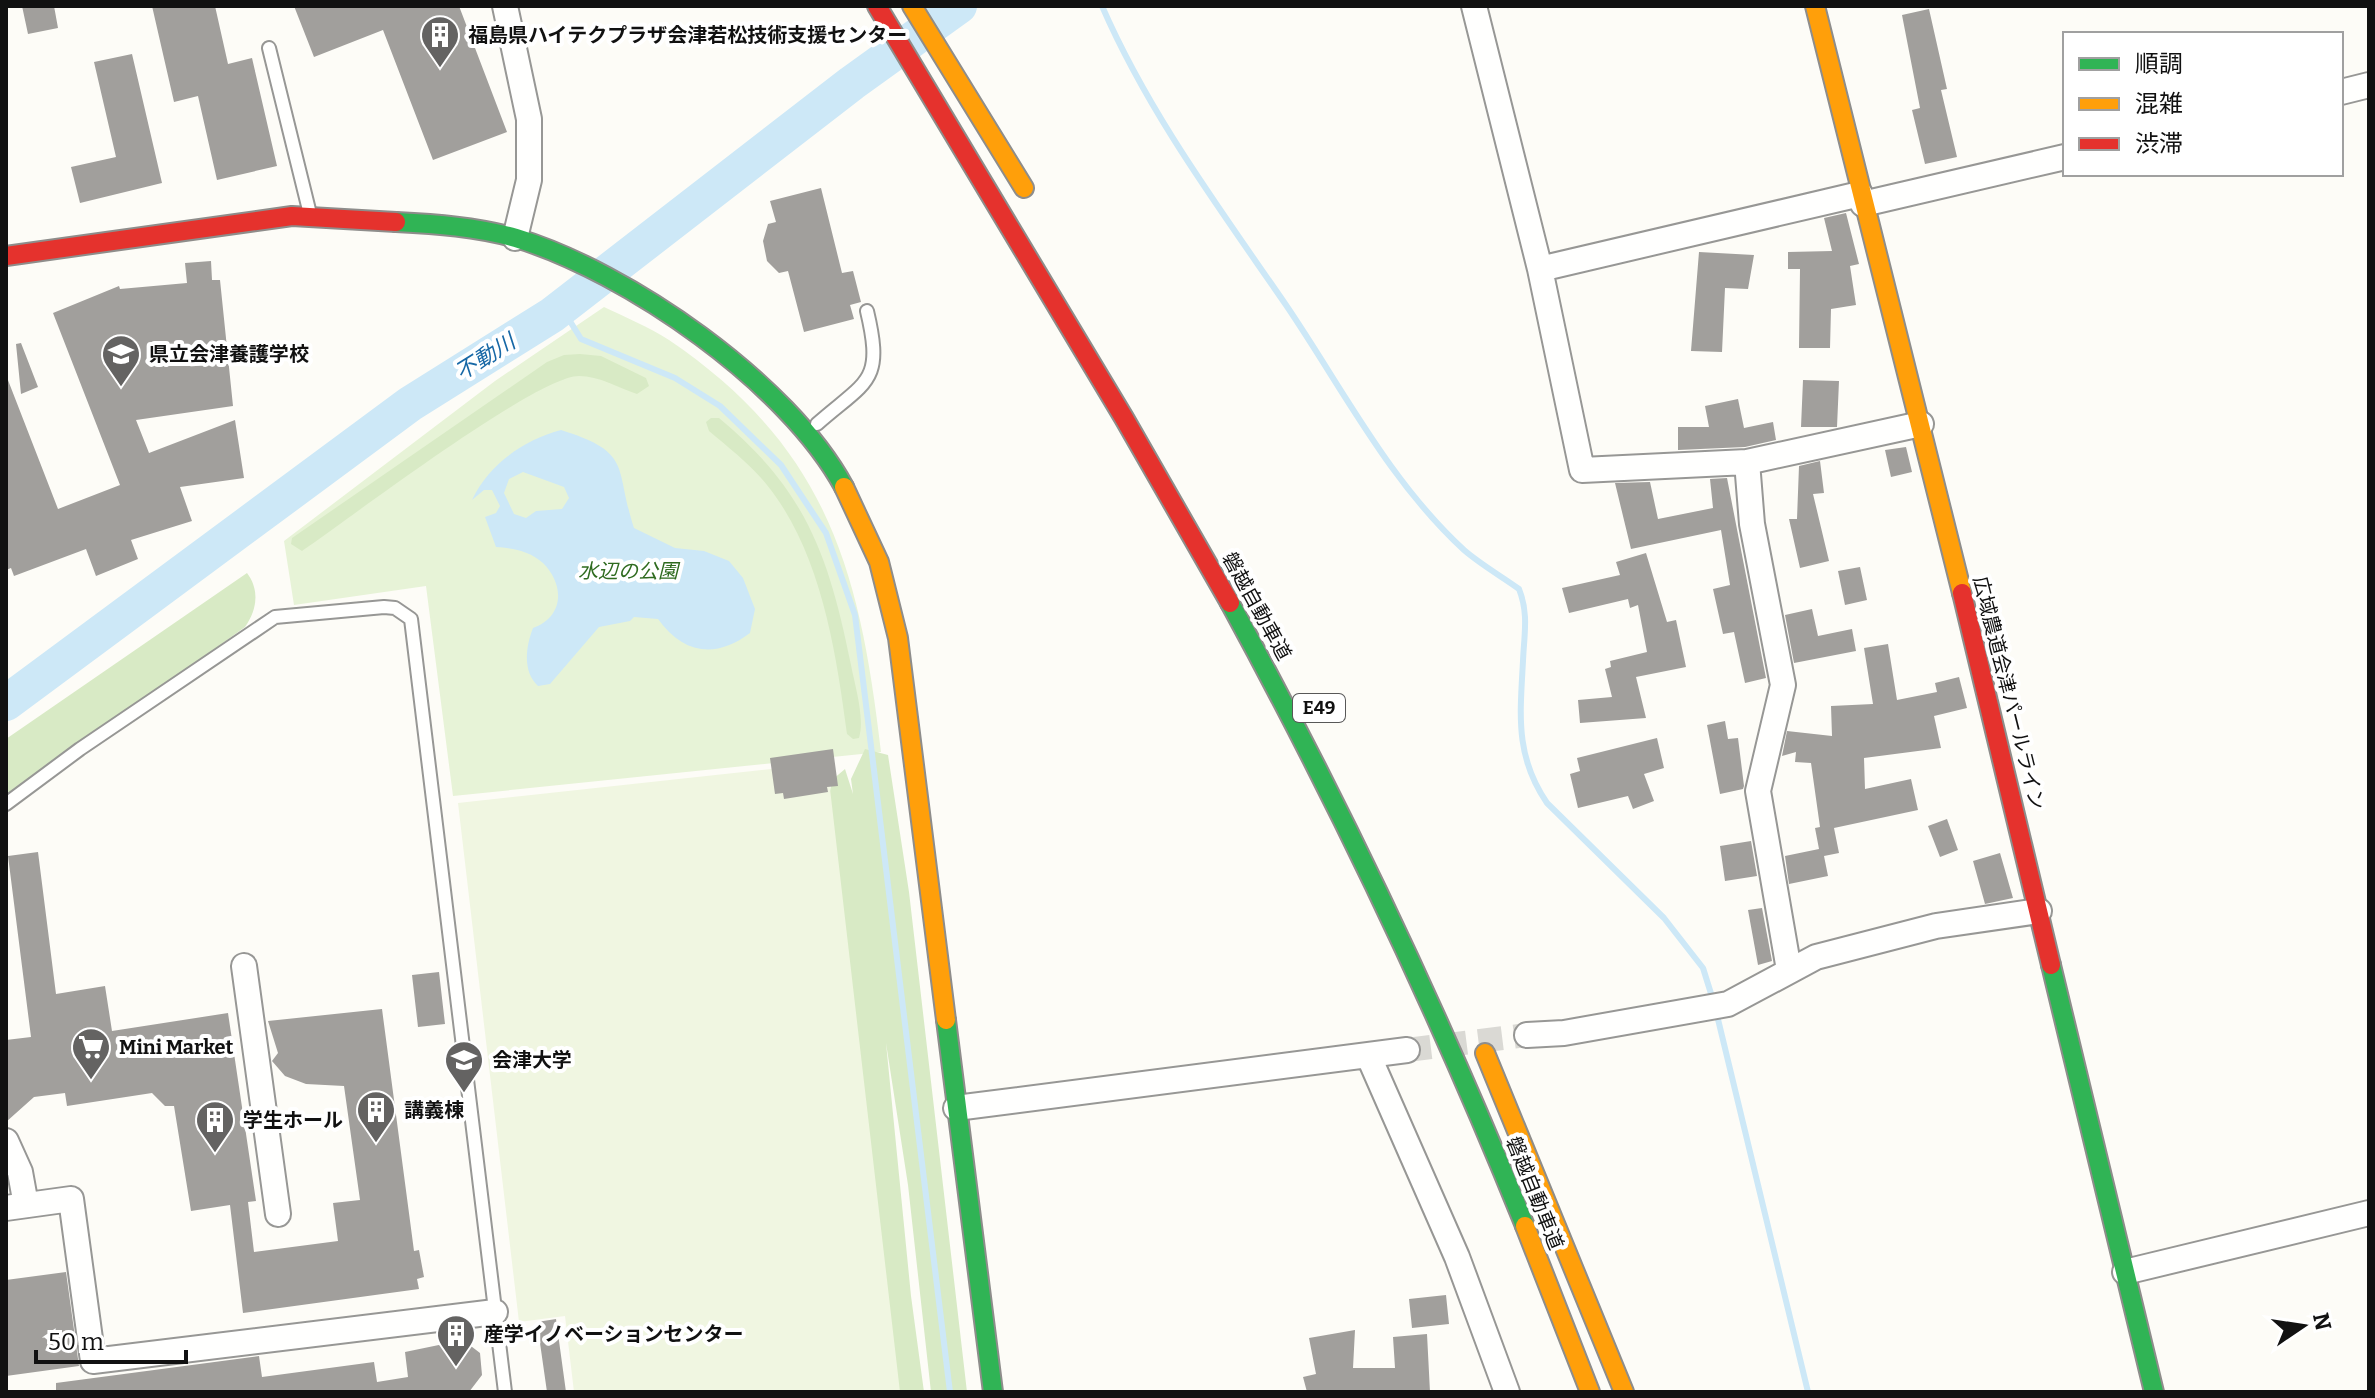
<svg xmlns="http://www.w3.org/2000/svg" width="2375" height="1398" viewBox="0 0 2375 1398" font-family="Bitter,'Noto Sans JP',serif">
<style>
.green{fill:#e7f3d7}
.forest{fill:#d8eac5}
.pitch{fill:#f0f6e1}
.water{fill:#cde8f7;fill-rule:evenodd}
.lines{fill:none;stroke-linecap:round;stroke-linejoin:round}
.stream{stroke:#cde8f7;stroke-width:6}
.river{stroke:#cde8f7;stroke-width:36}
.building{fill:#a19f9c}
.street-tunnel{stroke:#dad9d4;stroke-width:24;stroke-dasharray:24 12;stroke-linecap:butt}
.lane-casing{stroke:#979795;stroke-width:16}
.street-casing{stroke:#979795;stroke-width:28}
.fast-casing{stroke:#8e8d8b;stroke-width:22}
.slow-casing{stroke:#8e8d8b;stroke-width:22}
.jam-casing{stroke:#8e8d8b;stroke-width:22}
.lane{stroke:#fffffe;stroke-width:12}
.street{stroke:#fffffe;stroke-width:24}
.fast{stroke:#30b455;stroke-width:18}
.slow{stroke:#ff9f0a;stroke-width:18}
.jam{stroke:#e5322d;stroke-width:18}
.labels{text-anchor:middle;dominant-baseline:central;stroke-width:8;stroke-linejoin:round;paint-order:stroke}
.shield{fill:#fff;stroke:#585858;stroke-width:2}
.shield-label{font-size:18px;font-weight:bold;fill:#111}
.poi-label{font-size:20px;font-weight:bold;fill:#111;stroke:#fff;text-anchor:start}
.park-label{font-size:20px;font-style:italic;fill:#2f6b1f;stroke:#fff}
.street-label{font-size:20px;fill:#111;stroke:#fff}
.water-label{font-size:22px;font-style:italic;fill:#1768a6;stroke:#fff}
</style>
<rect width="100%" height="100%" fill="#fdfcf7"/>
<path class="green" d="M604 307C625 317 649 327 669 340 828 448 860 571 881 752L453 796 426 586 294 605 284 541 495 381Z"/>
<path class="forest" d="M580 354 601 356 646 378 649 386 637 394C619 388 599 376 579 376 536 376 349 519 302 551L291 544 292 538 547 362 564 355Z
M711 418H719C806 490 829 556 851 665 855 686 865 718 859 738L853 739 847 734C836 651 821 552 767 485 751 465 728 447 709 431L706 422Z
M247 573C260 590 257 610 245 627L6 800V739Z
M865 749 888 755 909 892 967 1392H931L908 1185 886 1043 911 1296 924 1392H882L824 824 832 780 845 769 853 794 851 779Z"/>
<path class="pitch" d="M827 763 900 1392H574L565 1316 519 1322 458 803Z"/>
<path class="water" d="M561 430C634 453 614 467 634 528L675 548 704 551 729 561 743 578 755 609 750 633C716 659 683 654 658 619L634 617 630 621 599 627 550 684 538 686C522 671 526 646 533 628 564 617 565 585 543 563 530 551 512 548 496 547L485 517 496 513 500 506 492 490H484L472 500C489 464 524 440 561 430ZM523 472 564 487 569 498 562 509 536 511 526 518 514 514 504 493 509 479Z"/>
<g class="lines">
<path class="stream" d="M1102 6C1149 114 1220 209 1286 305 1343 389 1389 481 1464 550 1480 564 1501 576 1519 589 1529 614 1524 635 1523 661 1520 716 1515 756 1547 803L1664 918 1703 968 1713 1000
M560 305 581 339 675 378 720 406 781 465 826 533 855 615 950 1392
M1716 1011 1808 1392"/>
<path class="river" d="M6 703 410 404 552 315 852 83 959 6"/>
</g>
<path class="building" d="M22 6H54L58 28 28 34Z
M152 6H215L228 64 252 58 277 166 217 180 198 96 174 102Z
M294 6H459L507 132 433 160 383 30 314 57Z
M1929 9 1947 89 1941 90 1957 157 1925 164 1912 110 1920 108 1902 15Z
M132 54 162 183 80 203 71 167 116 157 94 62Z
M821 188 842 273 853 271 861 302 850 305 854 319 804 332 788 271 779 273 767 261 763 241 768 224 776 222 770 201Z
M1846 213 1859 264 1850 266 1856 305 1831 309 1830 348H1799L1800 269H1788V252L1832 251 1824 218Z
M1699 252 1754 255 1748 289 1725 288 1722 352 1691 351Z
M211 261 212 280H220L233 406 136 420 149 453 235 420 244 478 180 487 192 521 131 540 138 559 96 576 86 549 14 576 11 568 6 570V375L58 509 120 485 53 313 119 286 120 289 187 283 185 263Z
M21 343 38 387 21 394 16 344Z
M1803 380 1839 381 1837 427H1801Z
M1738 399 1744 428 1773 422 1776 440 1745 447 1678 450V427H1709L1705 406Z
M1906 447 1912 472 1891 477 1885 450Z
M1820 461 1824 493 1813 494 1829 561 1800 568 1789 519H1797L1799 466Z
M1727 478 1766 678 1745 683 1734 632 1723 634 1713 589 1730 585 1721 530 1631 549 1615 483 1650 482 1658 519 1713 508 1710 479Z
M1646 553 1667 622 1676 620 1686 667 1636 677 1646 718 1580 723 1578 700 1612 697 1605 669 1611 667 1610 661 1647 652 1638 605 1630 608 1628 599 1569 613 1562 588 1620 575 1616 562Z
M1860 567 1867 600 1845 605 1838 571Z
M1812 609 1818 636 1852 629 1856 651 1794 663 1785 615Z
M1888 644 1897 700 1937 692 1935 683 1959 677 1967 708 1934 716 1941 748 1864 758 1865 789 1911 779 1918 810 1834 828 1839 853 1824 856 1828 876 1789 884 1785 856 1819 849 1815 828 1820 827 1811 763 1795 762 1796 752 1782 756 1787 731 1832 736 1831 706 1873 704 1864 648Z
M1725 721 1728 739 1738 738 1744 786 1743 789 1720 794 1707 725Z
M1657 738 1664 768 1644 774 1654 801 1633 809 1628 796 1578 808 1570 774 1580 771 1577 758Z
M833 749 838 786 827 787 828 792 784 799 783 793 775 794 770 758Z
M1947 819 1958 850 1940 857 1928 826Z
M1751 841 1757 876 1725 881 1720 846Z
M38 852 56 994 105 986 112 1031 228 1013 256 1201 248 1202 254 1252 338 1241 333 1203 360 1200 344 1086 306 1084 285 1076 272 1061 278 1053 268 1021 382 1009 414 1251 419 1250 424 1277 417 1279 419 1289 243 1313 230 1205 191 1211 174 1106H165L152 1093 67 1106 65 1093 34 1097 6 1122V1040L31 1037 8 856Z
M2000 853 2013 898 1985 904 1973 861Z
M1762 908 1772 961 1758 965 1748 910Z
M439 972 445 1024 418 1027 412 975Z
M66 1272 79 1366 6 1376V1280Z
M1446 1295 1449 1324 1412 1328 1409 1299Z
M556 1319 566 1392H547L537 1322Z
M1355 1330 1353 1368H1395L1393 1337 1427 1334 1430 1392H1307L1303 1377 1316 1374 1309 1338Z
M463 1340 480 1353 482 1375 469 1392H56V1383L259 1356 262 1377 374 1362 377 1382 408 1377 405 1352Z"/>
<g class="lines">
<path class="street-tunnel" d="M1407 1050 1527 1035"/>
<defs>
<path id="lane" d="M269 48 310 214
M817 424C867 380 884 383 867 311
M6 804 80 749 275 617 384 607 395 608 411 619 505 1392"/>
<path id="street" d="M505 6 529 119V180L515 238
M1474 6 1540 269 1582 470 1747 462 1921 424
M2341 92 2369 85
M1863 204 2065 157
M1540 269 1860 194
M1747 462 1752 524 1783 685 1758 791 1789 970
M244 966 278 1214
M1527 1035 1564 1033 1728 1004 1816 957 1936 926 2039 911
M1369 1057 1457 1257 1507 1392
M956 1108 1407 1050
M6 1141 20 1172 26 1205
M6 1208 71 1199 93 1361 495 1312
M2125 1272 2369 1213"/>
<path id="fast" d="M396 222C436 224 477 227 516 238 628 272 788 383 844 487
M1230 603C1340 805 1439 1013 1525 1226
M2051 965 2154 1392
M946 1020 993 1392"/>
<path id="slow" d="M912 6 1024 188
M1815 6 1962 593
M844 487 879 562 898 638 946 1020
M1485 1053 1624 1392
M1525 1226 1590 1392"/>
<path id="jam" d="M877 6 1124 418 1230 603
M6 256 292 216 396 222
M1962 593 2051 965"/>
</defs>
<use href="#lane" class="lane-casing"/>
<use href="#street" class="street-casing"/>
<use href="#fast" class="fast-casing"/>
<use href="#slow" class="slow-casing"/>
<use href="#jam" class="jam-casing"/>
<use href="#lane" class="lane"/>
<use href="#street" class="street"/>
<use href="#fast" class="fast"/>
<use href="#slow" class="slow"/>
<use href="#jam" class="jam"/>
</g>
<defs>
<symbol id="building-pin" viewBox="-11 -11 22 30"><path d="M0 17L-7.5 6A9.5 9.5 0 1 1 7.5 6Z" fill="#646362" stroke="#fff"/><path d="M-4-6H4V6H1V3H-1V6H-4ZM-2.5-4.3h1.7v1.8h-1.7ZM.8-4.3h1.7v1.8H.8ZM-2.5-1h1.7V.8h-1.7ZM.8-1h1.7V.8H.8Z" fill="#fff"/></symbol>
<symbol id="school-pin" viewBox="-11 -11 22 30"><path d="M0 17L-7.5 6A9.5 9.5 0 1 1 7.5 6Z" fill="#646362" stroke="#fff"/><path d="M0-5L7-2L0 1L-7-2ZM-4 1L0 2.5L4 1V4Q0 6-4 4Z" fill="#fff"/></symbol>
<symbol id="supermarket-pin" viewBox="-11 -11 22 30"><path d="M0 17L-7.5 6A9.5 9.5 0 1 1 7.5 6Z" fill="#646362" stroke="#fff"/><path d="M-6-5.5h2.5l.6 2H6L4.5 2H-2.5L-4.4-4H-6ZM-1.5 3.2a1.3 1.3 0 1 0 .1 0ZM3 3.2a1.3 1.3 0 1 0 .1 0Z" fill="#fff"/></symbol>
<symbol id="university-pin" viewBox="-11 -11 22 30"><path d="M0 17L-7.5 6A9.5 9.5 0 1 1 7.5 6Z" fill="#646362" stroke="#fff"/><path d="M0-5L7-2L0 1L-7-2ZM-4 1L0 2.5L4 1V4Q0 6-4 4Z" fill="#fff"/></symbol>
</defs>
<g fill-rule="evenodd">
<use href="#building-pin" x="418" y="13" width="44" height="60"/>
<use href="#school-pin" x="99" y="332" width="44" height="60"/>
<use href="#supermarket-pin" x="69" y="1025" width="44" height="60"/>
<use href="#university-pin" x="442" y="1038" width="44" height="60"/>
<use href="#building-pin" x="354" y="1088" width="44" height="60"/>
<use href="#building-pin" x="193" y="1098" width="44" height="60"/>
<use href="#building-pin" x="434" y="1312" width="44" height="60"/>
</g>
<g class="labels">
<rect class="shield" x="1293" y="694" width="52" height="28" rx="6"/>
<g class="shield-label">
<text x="1319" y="708">E49</text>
</g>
<g class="poi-label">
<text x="468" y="35">福島県ハイテクプラザ会津若松技術支援センター</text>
<text x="149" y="354">県立会津養護学校</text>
<text x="119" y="1047">Mini Market</text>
<text x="492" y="1060">会津大学</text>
<text x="404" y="1110">講義棟</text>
<text x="243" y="1120">学生ホール</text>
<text x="484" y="1334">産学イノベーションセンター</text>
</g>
<g class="park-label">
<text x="628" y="571">水辺の公園</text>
</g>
<g class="street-label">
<text transform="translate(1257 606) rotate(61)">磐越自動車道</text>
<text transform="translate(2009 693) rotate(76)">広域農道会津パールライン</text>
<text transform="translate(1535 1193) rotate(68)">磐越自動車道</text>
</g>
<g class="water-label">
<text transform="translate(485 357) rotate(-32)">不動川</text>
</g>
</g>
<rect width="2375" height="1398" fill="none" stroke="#111111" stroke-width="16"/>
<rect x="2063" y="32" width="280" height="144" fill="#ffffff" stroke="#a0a0a0" stroke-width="2"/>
<rect x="2079" y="58" width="40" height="12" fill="#30b455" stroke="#a0a0a0" stroke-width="2"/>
<text x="2135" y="72" font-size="24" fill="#111111">順調</text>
<rect x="2079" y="98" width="40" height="12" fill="#ff9f0a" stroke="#a0a0a0" stroke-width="2"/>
<text x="2135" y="112" font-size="24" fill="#111111">混雑</text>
<rect x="2079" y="138" width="40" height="12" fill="#e5322d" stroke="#a0a0a0" stroke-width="2"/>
<text x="2135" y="152" font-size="24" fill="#111111">渋滞</text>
<g transform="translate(2303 1326) rotate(77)" stroke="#ffffff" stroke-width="6" paint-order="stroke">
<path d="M0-6L14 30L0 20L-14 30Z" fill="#111111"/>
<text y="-12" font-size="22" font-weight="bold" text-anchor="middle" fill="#111111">N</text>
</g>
<path d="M36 1350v12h150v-12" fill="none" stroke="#111111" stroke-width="4"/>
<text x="48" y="1350" font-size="24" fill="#111111" stroke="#ffffff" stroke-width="6" paint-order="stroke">50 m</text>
</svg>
